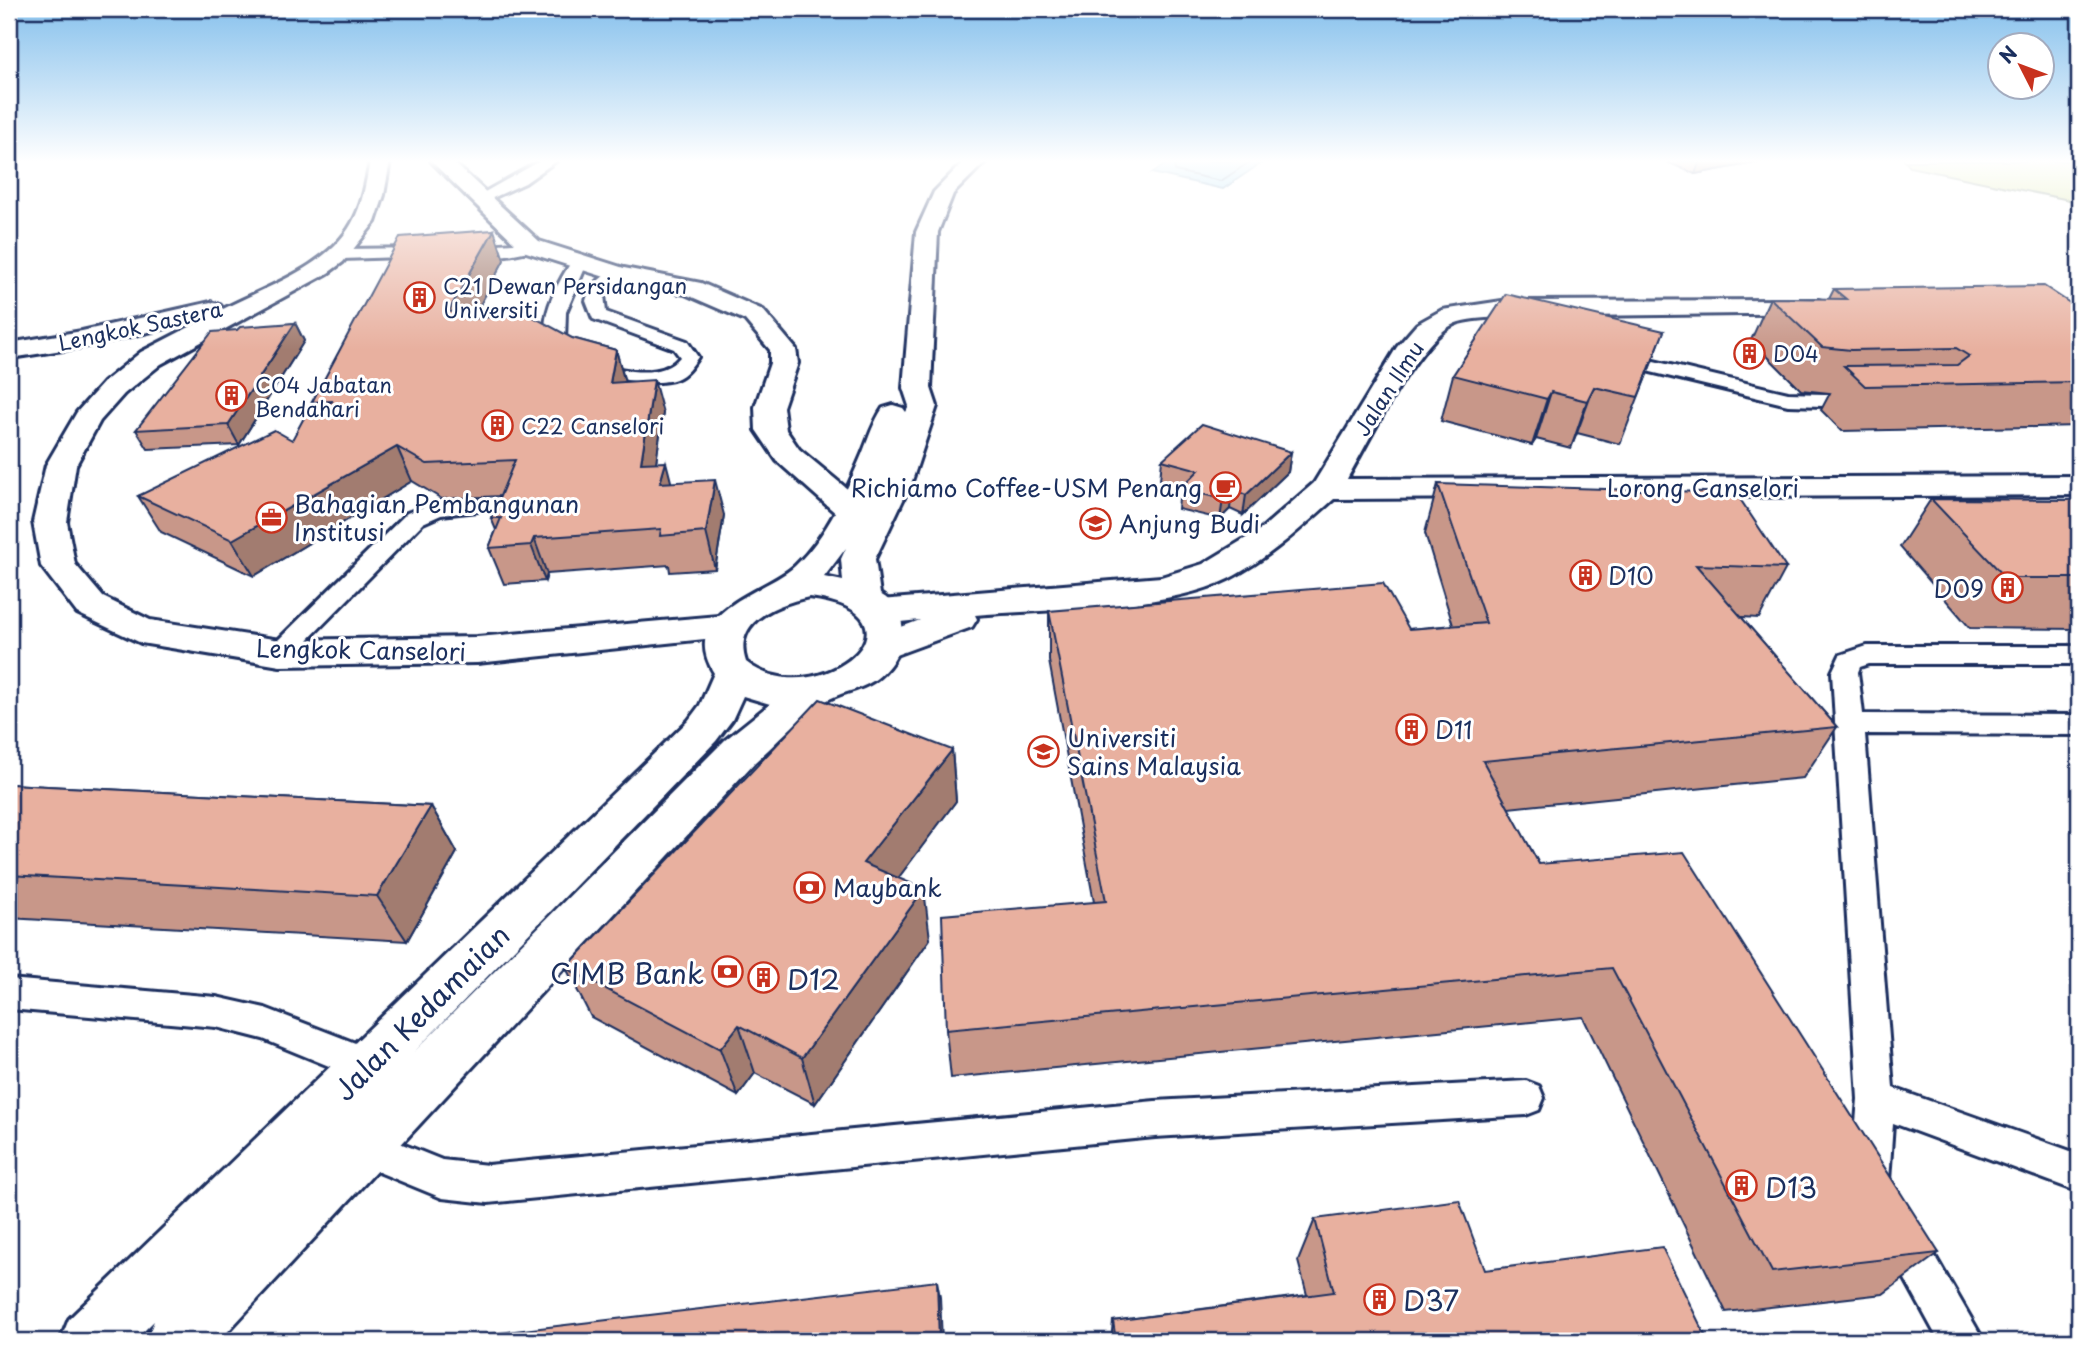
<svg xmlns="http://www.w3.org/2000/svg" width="2088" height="1350" viewBox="0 0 2088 1350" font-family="'Playpen Sans',sans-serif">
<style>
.green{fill:#d3e194;stroke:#778879;stroke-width:2}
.water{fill:#90d2f1;stroke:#6191b6;stroke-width:2}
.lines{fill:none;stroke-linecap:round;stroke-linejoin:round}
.shore{stroke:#4a7099;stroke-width:2}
.lane-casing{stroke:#1b2f5e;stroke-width:6}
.street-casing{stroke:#1b2f5e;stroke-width:6}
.secondary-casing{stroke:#1b2f5e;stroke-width:6}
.lane{fill:#fff;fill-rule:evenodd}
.street{fill:#fff;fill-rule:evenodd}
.secondary{fill:#fff;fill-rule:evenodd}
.wall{fill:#c89789;stroke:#1b2f5e;stroke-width:2}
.shaded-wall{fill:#a27b6f;stroke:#1b2f5e;stroke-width:2}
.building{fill:#e8b09f;stroke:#1b2f5e;stroke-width:2}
.labels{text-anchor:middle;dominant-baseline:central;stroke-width:6;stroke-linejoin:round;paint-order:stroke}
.far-poi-label{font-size:21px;fill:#1b2f5e;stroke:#fff;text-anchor:start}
.far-street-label{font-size:21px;fill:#1b2f5e;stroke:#fff}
.poi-label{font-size:24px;fill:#1b2f5e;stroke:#fff;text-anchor:start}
.street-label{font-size:24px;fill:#1b2f5e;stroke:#fff}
.near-poi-label{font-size:28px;fill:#1b2f5e;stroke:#fff;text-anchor:start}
.near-street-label{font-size:28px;fill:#1b2f5e;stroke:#fff}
</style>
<rect width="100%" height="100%" fill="#fff"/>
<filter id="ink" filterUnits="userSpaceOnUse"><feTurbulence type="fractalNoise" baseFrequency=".0143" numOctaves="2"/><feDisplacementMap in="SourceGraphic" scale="14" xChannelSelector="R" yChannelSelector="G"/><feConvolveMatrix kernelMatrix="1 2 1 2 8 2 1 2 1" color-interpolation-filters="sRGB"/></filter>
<g filter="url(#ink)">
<path class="green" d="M1905 161H2079V202L1910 167Z"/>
<path class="water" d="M1171 161H1264L1223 189 1152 173Z"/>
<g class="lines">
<path class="shore" d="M1174 161 1175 171 1221 181 1251 161"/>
<defs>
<path id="lane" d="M540 161H556L525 183 486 201 481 202 474 198Z
M531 241 539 246 537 249C520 253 471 264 459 252 467 244 515 244 531 241Z
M425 248 431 250V256L342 259 334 254 342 249Z
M580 256 588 261 566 312 565 342C589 365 656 387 680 357L674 349 593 319 586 301C590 285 609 266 626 271V277L604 295 606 312 687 341 698 357C692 366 686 375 676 379 647 390 554 371 546 337 541 312 561 277 574 258Z
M1616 352 1788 393 1860 395 1870 401 1860 407 1788 405 1609 362 1607 358 1609 354Z
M470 499 478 501 481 506 478 511 441 515 423 523 289 659 280 662 271 659 267 653 271 647 407 513 437 502Z
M1867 646H2079V664H1869L1860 667 1858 672 1863 714 2079 715V735L1865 734 1893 1088 2079 1154V1192L1893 1123 1889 1181 1884 1195 1870 1200 1856 1195 1851 1181 1858 1099 1832 672 1840 655Z
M9 979 216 997 265 1008 381 1053 386 1065 381 1077 368 1082 263 1039 216 1027 9 1009Z
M1526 1081 1539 1086 1544 1098 1539 1110 1526 1115 1155 1137 488 1203 442 1198 347 1159 341 1146 347 1133 360 1127 442 1160 488 1165 1155 1101Z
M1902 1217 1916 1223 1984 1341H1939L1882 1237 1888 1223Z"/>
<path id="street" d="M370 161H390L384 195 375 222 343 262 328 273 161 364 124 394 100 421 76 465 67 522 75 564 103 597 150 620 280 640 477 637 730 615 743 619 748 627 743 635 477 663 280 666 141 643 77 613 41 566 33 522 46 465 77 412 104 382 141 352 205 319 82 347 11 358 9 343 82 331 211 302 220 305 223 309C265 287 328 267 352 223 363 204 366 182 370 161Z
M431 161H452L539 241 624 268 701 283 763 310 796 349 798 363 783 407 786 430 799 449 863 502 867 509 863 516 851 519 839 516 777 461 756 430 755 407 770 363V350L745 320 685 294 611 279 523 251Z
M1819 300 1828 303 1832 308 1828 313 1502 317C1488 318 1472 318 1459 322 1420 333 1369 442 1347 479L2079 476V495L1334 499C1301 528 1268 559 1228 579 1165 610 1047 609 975 615L977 619 972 627 882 660 869 657 863 648 869 639 920 620 880 624 867 620 862 612 867 604 880 600 1161 577 1203 564 1261 529 1314 483 1397 347 1417 324 1442 310 1502 301Z"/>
<path id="secondary" d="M964 161H986L953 194 938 232 931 388 937 406 912 481 875 559 880 594C917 615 904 660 873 681 858 691 839 692 824 702 799 717 777 743 755 762L219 1341H146L154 1321 134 1341H60L69 1319 688 721 700 705 714 673C676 611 766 593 795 566 828 535 846 492 863 452 869 437 874 421 883 408L893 405 903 408 906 412 909 406 903 388 916 232 934 192ZM846 548 841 559 843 581 824 577ZM809 597C940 613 817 718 746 662 732 621 777 604 809 597ZM743 696 770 704 725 740 413 1053 716 741 732 720Z"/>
</defs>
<use href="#lane" class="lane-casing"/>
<use href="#street" class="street-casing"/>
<use href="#secondary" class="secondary-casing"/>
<use href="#lane" class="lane"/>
<use href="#street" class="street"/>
<use href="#secondary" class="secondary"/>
</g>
<path class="wall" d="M1665 161H1765L1695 174Z
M504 260 474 316 475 318 572 338 616 350 625 382 663 413 656 462 671 483 724 515 715 569 670 572 669 565 547 574 545 581 504 584 489 548 496 530 491 518 500 496 442 499 412 481 254 576 161 532 138 496 292 440 316 409 312 402Z
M1834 289 2079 309V426L1842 431 1821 410 1830 393 1801 390 1751 340 1770 298 1829 299Z
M295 323 304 341 239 445 148 449 136 430 237 330Z
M1664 331 1620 444 1577 433 1571 448 1536 439 1532 445 1441 421 1453 375Z
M1291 452 1288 472 1243 515 1230 509 1220 519 1178 509 1180 489 1183 486 1160 480 1162 460Z
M1438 484 1786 568 1759 618 1741 617 1837 727 1803 778 1508 808 1539 864 1939 1253 1883 1294 1726 1312 1583 1017 951 1078 946 1030 1094 902 1049 661V611L1409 629 1453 625 1425 533Z
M1931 499 2079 500V629L1970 628 1900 547Z
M952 750 956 801 898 878 930 939 815 1104 755 1073 738 1096 591 1017 566 968Z
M9 784 431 806 457 852 407 941 9 918Z
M1315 1219 1485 1270 1708 1341H1111L1113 1321 1307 1295 1298 1261Z"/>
<path class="shaded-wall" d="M1700 161H1765L1695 174Z
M494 230 504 260 474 316 484 342 448 312Z
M295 323 304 341 239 445 228 425Z
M616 350 625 383H610Z
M654 380 663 413 651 498 641 463Z
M1594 387 1577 433 1571 448 1587 401Z
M1551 392 1536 439 1532 445 1547 399Z
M397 447 412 481 254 576 232 540Z
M1291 452 1288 472 1243 515 1246 495Z
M666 462 675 497 660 483Z
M715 480 724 515 715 569 706 532Z
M1232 489 1230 509 1220 519 1223 499Z
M534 538 547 574 545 581 531 545Z
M952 750 956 801 872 913 863 863Z
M431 806 457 852 407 941 377 896Z
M924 889 930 939 815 1104 802 1058Z
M739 1025 755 1073 738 1096 720 1049Z
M937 1281 940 1297 942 1341H939Z"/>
<path class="building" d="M494 230 448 312 472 310 468 319 528 314 572 338 616 350 610 383 654 380 641 463 666 462 660 483 715 480 706 532 660 536 661 529 534 538 531 545 489 548 501 518H491L515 460 427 464 397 447 232 540 138 496 274 430 292 440 306 414 333 401 312 402 400 237Z
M2044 286 2079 309V382L1865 386 1844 366 1957 365 1969 356 1956 348 1851 350 1822 347 1770 298 1846 299 1834 289Z
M1506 294 1664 331 1638 397 1594 387 1587 401 1551 392 1547 399 1453 375Z
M295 323 228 425 136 430 212 332 237 330 240 327Z
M1202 424 1291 452 1246 495 1232 489 1223 499 1180 489 1199 470 1162 460Z
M1438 484 1736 493 1786 568 1696 565 1837 727 1483 761 1539 864 1684 852 1939 1253 1772 1272 1612 968 946 1030 942 915 1106 901 1049 611 1383 583 1409 629 1486 623Z
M1931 499 2079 500V578H2006Z
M820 699 952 750 863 863 924 889 802 1058 739 1025 720 1049 566 968Z
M9 784 431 806 377 896 9 875Z
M1459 1200 1485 1270 1662 1247 1708 1341H1116L1113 1321 1334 1292 1315 1219Z
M937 1281 939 1341H431Z"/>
</g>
<linearGradient id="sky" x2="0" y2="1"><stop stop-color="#85c0ec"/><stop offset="0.46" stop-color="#fff"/><stop offset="1" stop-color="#fff" stop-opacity="0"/></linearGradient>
<rect width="2088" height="350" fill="url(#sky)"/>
<defs>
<symbol id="building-ring" viewBox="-11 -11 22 22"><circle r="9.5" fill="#fff" stroke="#c8321e" stroke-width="1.5"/><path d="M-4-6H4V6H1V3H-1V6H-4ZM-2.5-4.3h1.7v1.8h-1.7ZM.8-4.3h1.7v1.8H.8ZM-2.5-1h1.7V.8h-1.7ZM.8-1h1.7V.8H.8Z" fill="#c8321e"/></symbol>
<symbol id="cafe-ring" viewBox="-11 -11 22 22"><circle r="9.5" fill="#fff" stroke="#c8321e" stroke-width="1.5"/><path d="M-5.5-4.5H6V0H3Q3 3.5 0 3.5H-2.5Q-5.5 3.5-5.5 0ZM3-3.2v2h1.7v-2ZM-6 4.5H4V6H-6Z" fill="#c8321e"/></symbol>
<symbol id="office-ring" viewBox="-11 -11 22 22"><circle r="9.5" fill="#fff" stroke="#c8321e" stroke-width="1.5"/><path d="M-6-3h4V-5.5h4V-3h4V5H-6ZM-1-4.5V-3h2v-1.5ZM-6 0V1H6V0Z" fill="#c8321e"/></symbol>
<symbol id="university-ring" viewBox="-11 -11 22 22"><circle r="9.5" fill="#fff" stroke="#c8321e" stroke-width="1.5"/><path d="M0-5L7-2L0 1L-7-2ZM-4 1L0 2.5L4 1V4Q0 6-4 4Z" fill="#c8321e"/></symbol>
<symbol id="bank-ring" viewBox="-11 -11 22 22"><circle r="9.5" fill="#fff" stroke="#c8321e" stroke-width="1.5"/><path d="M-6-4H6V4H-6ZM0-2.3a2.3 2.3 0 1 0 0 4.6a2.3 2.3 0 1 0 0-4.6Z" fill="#c8321e"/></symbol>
</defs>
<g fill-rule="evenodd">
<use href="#building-ring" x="402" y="280" width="35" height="35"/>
<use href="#building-ring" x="1732" y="336" width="35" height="35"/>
<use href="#building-ring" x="214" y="378" width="35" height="35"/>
<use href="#building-ring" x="480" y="408" width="35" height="35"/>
<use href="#cafe-ring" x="1208" y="470" width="35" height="35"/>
<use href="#office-ring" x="254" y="500" width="35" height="35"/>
<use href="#university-ring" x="1078" y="506" width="35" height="35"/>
<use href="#building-ring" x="1568" y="558" width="35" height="35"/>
<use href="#building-ring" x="1990" y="570" width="35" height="35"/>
<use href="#building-ring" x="1394" y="712" width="35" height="35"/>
<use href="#university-ring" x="1026" y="734" width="35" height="35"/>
<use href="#bank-ring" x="792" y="870" width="35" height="35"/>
<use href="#bank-ring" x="710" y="954" width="35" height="35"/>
<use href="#building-ring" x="746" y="960" width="35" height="35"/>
<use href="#building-ring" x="1724" y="1168" width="35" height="35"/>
<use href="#building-ring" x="1362" y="1282" width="35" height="35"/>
</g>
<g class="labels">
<g class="far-poi-label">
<text x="443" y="285">C21 Dewan Persidangan<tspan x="443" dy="24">Universiti</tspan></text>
<text x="1773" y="353">D04</text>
<text x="255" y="384">C04 Jabatan<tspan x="255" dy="24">Bendahari</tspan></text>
<text x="521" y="425">C22 Canselori</text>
</g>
<g class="far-street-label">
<text transform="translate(140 325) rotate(-12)">Lengkok Sastera</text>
<text transform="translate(1388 388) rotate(-57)">Jalan Ilmu</text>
</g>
<g class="poi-label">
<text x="1202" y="487" text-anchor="end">Richiamo Coffee-USM Penang</text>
<text x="294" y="503">Bahagian Pembangunan<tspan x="294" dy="28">Institusi</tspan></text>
<text x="1119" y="523">Anjung Budi</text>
<text x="1608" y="575">D10</text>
<text x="1984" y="588" text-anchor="end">D09</text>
<text x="1435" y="729">D11</text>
<text x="1067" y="737">Universiti<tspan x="1067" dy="28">Sains Malaysia</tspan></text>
<text x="833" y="887">Maybank</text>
</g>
<g class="street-label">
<text x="1703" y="487">Lorong Canselori</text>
<text transform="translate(361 649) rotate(1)">Lengkok Canselori</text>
</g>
<g class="near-poi-label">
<text x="704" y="972" text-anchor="end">CIMB Bank</text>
<text x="787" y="978">D12</text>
<text x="1765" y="1186">D13</text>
<text x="1403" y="1299">D37</text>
</g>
<g class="near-street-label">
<text transform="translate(421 1012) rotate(-45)">Jalan Kedamaian</text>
</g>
</g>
<rect width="2088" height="1350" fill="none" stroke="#fff" stroke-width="35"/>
<rect x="18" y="18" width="2053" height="1315" fill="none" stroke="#1b2f5e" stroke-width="2.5" filter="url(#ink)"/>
<g transform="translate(2021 66) rotate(312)"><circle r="33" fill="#ffffff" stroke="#a4acbf" stroke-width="2"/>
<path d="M0-5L12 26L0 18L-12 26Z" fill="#c8321e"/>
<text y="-10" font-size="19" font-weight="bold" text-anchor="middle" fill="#1b2f5e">N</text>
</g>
</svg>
